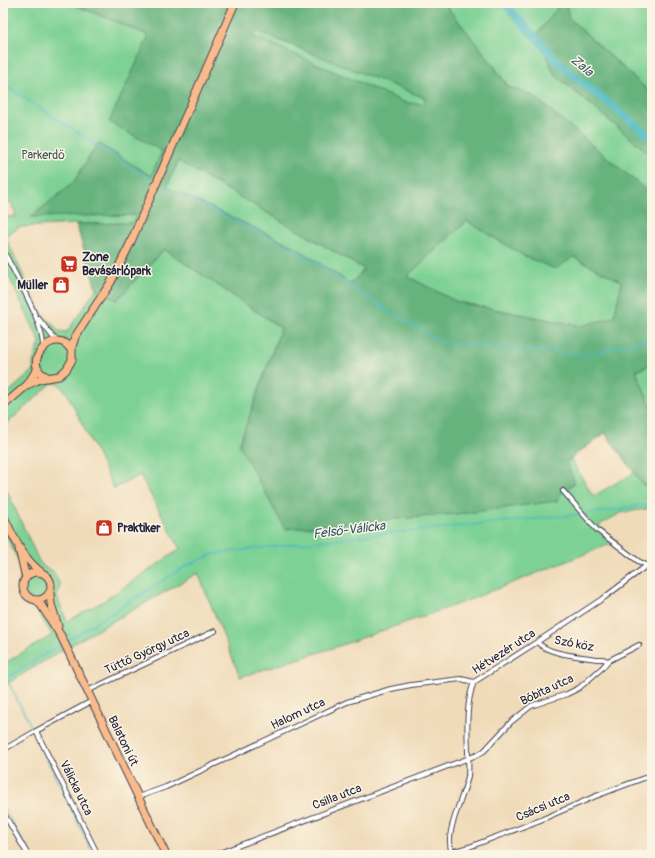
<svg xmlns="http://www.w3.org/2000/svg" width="655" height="858" viewBox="0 0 655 858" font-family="Pangolin,sans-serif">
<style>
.green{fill:#7dd194;stroke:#507a68}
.forest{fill:#66b37e;stroke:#446a5c;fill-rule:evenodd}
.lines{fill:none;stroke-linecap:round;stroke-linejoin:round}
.stream{stroke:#4bbac1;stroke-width:1.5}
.river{stroke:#4bbac1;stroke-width:8}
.street-casing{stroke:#413e4e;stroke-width:6}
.primary-casing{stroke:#413e4e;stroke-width:9}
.street{stroke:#fff;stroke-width:4}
.primary{stroke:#fabb8c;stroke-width:7}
.labels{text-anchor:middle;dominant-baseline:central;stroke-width:3;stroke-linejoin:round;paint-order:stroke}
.park-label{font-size:12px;fill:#3d5756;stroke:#fcf5e5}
.poi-label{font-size:12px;font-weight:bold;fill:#22223b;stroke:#fcf5e5;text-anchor:start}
.street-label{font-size:12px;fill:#22223b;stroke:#fcf5e5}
.water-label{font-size:13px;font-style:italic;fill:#30576a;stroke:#fcf5e5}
</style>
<rect width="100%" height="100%" fill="#fcf5e5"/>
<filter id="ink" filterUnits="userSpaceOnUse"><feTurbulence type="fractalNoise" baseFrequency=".025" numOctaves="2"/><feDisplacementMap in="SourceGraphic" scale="8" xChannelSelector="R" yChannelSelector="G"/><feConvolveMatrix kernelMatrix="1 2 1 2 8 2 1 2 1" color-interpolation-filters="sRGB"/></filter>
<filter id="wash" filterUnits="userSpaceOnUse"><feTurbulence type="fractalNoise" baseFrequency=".012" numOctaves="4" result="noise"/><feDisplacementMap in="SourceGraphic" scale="16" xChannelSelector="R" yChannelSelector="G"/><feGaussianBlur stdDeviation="0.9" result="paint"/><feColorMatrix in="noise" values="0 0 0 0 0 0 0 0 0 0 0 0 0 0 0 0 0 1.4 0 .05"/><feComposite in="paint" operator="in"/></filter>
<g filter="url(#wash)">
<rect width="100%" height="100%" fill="#f0dbb9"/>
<path class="green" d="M3 3H70L148 35 162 151 151 177 98 143 73 183 32 216 137 215 133 223 76 224 20 227 5 236 39 310 59 331 67 332 96 289 117 300 164 249 281 328 239 445 566 462 571 459 593 496 634 473 644 486 652 484V508L621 513 599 525 608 535 618 541 464 602 333 648 240 677 198 573 64 649 3 686V664L52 635 38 612 24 601 17 587 20 580 21 572 18 560 3 529V482L39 561 44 567 53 571 60 585 57 597 67 621 102 602 180 549 140 475 114 489 67 393 59 384 52 383 3 427V397L33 371V362L40 342 3 264V206L6 217 16 216 11 202 3 205Z
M447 3H561L539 33 554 74 652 156V195L532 95 509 87 488 58 447 7Z
M566 3H652V94L568 18Z
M256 31 426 98 424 104 406 103 252 36Z
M179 161 364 269 351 285 295 247 166 187Z
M467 221 526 257H574L622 282 614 317 581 326 457 302 407 276Z
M652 364V409L636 371Z"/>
<path class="forest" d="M70 3H447V7L488 58 508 87 532 95 652 195V364L636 371 652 409V484L644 486 605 433 566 462 575 483 562 492 557 501 467 513 285 529 239 445 281 328 164 249 117 300 96 289 76 224 133 223 136 215 31 217 73 183 98 143 151 176 162 151 109 122 148 38V35ZM256 31 425 98 424 104 406 103 253 36ZM178 161 364 269 351 284 295 247 167 187ZM467 221 526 257 555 269 574 257 622 282 614 317 581 326 457 302 407 276Z
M561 3H566L569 18 652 94V156L554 74 538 33Z"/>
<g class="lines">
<path class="stream" d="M3 84 151 180
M166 188 294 249 387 310 441 342 590 355 652 337
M70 639 186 566 211 555 226 552 362 536 592 513 652 504
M6 678 32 728
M3 680 59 646
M36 737 94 855
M3 806 30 855"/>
<path class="river" d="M504 3 561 65 652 138"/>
</g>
</g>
<g filter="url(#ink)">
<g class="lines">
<defs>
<path id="street" d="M3 250C15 274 44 323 43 348
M38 318 53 337 58 341
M563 491 597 530 638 561 652 568
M537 642C549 655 579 656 596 659H603L608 661
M87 691 215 631
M36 731 98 855
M3 750 36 731 92 701
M138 797 166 787 347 702 391 689 411 685 461 679 474 682
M3 812 28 855
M452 852C443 834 465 795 468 776 469 768 468 759 468 751 467 729 466 702 474 682L537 642 605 597 646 566
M214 855 477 755 484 751 511 722 531 706 567 694 579 688 602 668 608 661 639 645
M441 855 469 847 538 821 596 796 652 775"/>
<path id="primary" d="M48 377C17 367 56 320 72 352
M27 385 40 379 59 376 66 370 72 360V347L75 337 111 282 129 246 235 3
M3 406 27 385 38 368
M3 515C13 536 22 558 41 572
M19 549 26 578
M23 586a14 14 0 1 1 28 0a14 14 0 1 1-28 0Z
M50 593 51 604 58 626
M36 600 41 605 61 636 166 855"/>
</defs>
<use href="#street" class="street-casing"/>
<use href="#primary" class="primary-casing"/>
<use href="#street" class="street"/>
<use href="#primary" class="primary"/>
</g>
</g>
<defs>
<symbol id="supermarket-square" viewBox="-11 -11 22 22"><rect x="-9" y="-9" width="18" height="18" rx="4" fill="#c8321e" stroke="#fcf5e5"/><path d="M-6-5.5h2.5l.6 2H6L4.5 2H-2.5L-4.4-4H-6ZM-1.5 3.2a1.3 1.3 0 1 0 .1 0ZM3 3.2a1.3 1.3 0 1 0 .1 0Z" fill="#fff"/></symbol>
<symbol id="shop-square" viewBox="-11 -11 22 22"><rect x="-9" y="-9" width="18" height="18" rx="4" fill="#c8321e" stroke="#fcf5e5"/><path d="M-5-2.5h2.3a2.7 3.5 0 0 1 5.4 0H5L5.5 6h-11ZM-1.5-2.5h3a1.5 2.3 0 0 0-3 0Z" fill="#fff"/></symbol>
</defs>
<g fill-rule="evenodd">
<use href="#supermarket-square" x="59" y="254" width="20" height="20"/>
<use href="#shop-square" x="51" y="275" width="20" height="20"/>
<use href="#shop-square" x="94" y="518" width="20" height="20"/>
</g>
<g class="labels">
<g class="park-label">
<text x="43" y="155">Parkerdő</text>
</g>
<g class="poi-label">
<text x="82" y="257">Zone<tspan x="82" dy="14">Bevásárlópark</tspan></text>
<text x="48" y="285" text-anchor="end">Müller</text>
<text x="117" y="528">Praktiker</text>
</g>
<g class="street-label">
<text transform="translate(574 644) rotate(11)">Szó köz</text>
<text transform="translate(147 652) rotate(-25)">Tüttő György utca</text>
<text transform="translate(504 652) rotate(-33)">Hétvezér utca</text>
<text transform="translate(547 690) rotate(-25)">Bóbita utca</text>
<text transform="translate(298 714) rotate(-25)">Halom utca</text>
<text transform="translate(123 741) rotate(64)">Balatoni út</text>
<text transform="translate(76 788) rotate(64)">Válicka utca</text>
<text transform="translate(337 797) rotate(-21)">Csilla utca</text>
<text transform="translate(543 807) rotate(-23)">Csácsi utca</text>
</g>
<g class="water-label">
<text transform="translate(582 66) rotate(40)">Zala</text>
<text transform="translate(349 530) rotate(-7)">Felső-Válicka</text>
</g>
</g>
<rect width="655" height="858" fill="none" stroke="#fcf5e5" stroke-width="16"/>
</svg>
